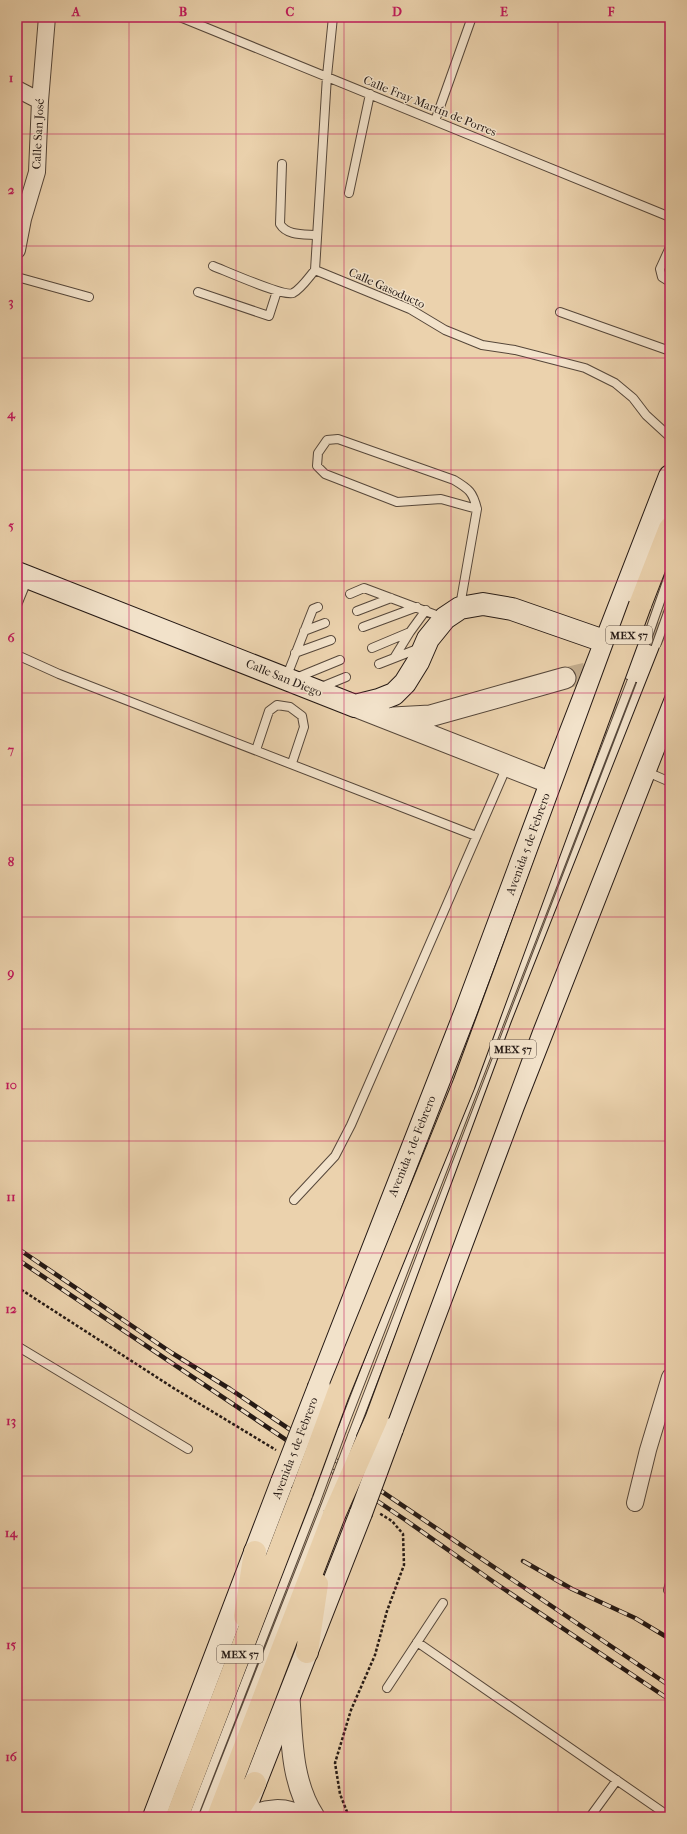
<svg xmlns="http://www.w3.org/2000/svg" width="687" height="1834" viewBox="0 0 687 1834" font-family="'IM FELL French Canon',serif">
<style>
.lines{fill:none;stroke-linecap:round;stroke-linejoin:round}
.tertiary-tunnel{stroke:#c3ad8e;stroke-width:21;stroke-dasharray:21 10;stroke-linecap:butt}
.service-casing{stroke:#56473a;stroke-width:10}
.minor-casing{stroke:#56473a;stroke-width:18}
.tertiary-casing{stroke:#56473a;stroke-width:23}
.secondary-casing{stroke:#251914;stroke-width:24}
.trunk-casing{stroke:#251914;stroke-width:24}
.path{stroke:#251914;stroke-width:2.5;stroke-dasharray:3 2;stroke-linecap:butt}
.service{stroke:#f2e2ca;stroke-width:8}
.minor{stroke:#f2e2ca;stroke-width:16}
.tertiary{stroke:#f2e2ca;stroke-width:21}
.secondary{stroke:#f2e2ca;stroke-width:22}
.trunk{stroke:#ebd2ad;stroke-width:22}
.rail-casing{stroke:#251914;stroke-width:4.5}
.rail{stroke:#f2e2ca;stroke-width:3;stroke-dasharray:9;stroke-linecap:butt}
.service-bridge-casing{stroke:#56473a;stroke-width:10;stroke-linecap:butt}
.secondary-bridge-casing{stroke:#251914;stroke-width:24;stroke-linecap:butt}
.trunk-bridge-casing{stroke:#251914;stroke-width:24;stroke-linecap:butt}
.service-bridge{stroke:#f2e2ca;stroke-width:8}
.secondary-bridge{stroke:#f2e2ca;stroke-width:22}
.trunk-bridge{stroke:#ebd2ad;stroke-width:22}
.grid{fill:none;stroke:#c2185b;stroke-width:1;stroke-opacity:0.55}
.labels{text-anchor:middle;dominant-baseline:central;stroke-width:3;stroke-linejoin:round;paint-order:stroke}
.shield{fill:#f2e2ca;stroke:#62554b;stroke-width:1}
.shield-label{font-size:11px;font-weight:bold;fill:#251914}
.street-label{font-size:12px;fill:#251914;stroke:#f2e2ca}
.neatline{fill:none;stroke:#c2185b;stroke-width:1.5}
.grid-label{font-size:13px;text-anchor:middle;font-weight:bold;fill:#c2185b}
</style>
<rect width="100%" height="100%" fill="#ebd2ad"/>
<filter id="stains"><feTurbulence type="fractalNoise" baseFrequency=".005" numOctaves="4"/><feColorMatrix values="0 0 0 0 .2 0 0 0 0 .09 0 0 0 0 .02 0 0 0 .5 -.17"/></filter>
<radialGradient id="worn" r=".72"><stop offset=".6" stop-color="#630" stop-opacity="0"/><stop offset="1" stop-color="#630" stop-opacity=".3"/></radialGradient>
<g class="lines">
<path class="tertiary-tunnel" d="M565 678 609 668 648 643 670 618
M589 739 600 725 643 699 670 695"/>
<defs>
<path id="service" d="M180 17 670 217
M333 17 327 76 315 270 410 309 445 330 482 345 515 350 585 368 615 383 633 398 646 415 670 437
M435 121 472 17
M282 164 280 224C287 236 304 234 317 235
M349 193 370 94
M670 247 660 269 662 277 670 282
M213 266C226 271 284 297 293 293 301 289 309 277 315 270
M17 277 89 297
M198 292 269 316 277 291
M560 312 670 351
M350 594 364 588 444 618
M17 605 28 578
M460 606 477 509C473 492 469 489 454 480L338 439 327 440 318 453 317 466 325 474 397 502 441 499 477 509
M357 611 391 598
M363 627 417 607
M304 631 325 623
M372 648 410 632 426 610
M295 653 331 640
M642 653 670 573
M17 655 59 674 476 836
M652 657 670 607
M394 658 410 632
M379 664 420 648
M286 678 313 609 318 607
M296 678 340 660
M319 688 346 677
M256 750 269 711 277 705 290 707 302 716 304 727 292 763
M645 771 670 782
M294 1200 335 1156 351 1125 507 766
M17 1346 188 1449
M342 1430 635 672
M352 1436 645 673
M668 1590 670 1583
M417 1642 670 1817
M387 1688 443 1603
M193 1817 316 1501
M203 1817 325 1507
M590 1817 617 1780"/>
<path id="minor" d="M17 89 40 101
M17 250 23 219 37 172 40 101 47 17
M635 1503 648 1450 670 1377"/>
<path id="tertiary" d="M355 706 551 783
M393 718 430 716 565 678
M289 1698C292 1739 291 1782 314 1817
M251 1817C265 1810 286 1807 299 1817"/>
<path id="secondary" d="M17 573 355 706 379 700 394 694 405 683 418 662 428 639 445 618 460 608 483 604 512 609 670 664
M601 658 670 682
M319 1387 466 1011 551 783 670 476
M392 1429 513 1106 670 706
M248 1801 361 1513
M154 1817 282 1482"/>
<path id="trunk" d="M640 605 670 528
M245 1616 255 1552
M307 1652 317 1584
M177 1817 302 1492
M218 1817 334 1515
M234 1817 255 1783"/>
</defs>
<use href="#service" class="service-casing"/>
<use href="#minor" class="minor-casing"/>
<use href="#tertiary" class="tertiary-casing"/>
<use href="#secondary" class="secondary-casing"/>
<use href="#trunk" class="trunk-casing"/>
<path class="path" d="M17 1287 175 1389 276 1450
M349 1817 340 1794 335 1763 351 1710 375 1655 387 1611 404 1565 403 1534 392 1521 379 1513"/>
<use href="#service" class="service"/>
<use href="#minor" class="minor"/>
<use href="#tertiary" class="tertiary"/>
<use href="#secondary" class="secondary"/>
<use href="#trunk" class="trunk"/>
<defs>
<path id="rail" d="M17 1248 172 1353 230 1389 670 1686
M17 1259 404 1519 498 1585 670 1700
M523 1561 572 1589 635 1618 670 1639"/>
</defs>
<use href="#rail" class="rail-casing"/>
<use href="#rail" class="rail"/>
<defs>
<path id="service-bridge" d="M316 1501 342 1430
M325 1507 352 1436"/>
<path id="secondary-bridge" d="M282 1482 319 1387
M361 1513 392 1429"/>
<path id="trunk-bridge" d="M302 1492 338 1394 464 1084 640 605
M334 1515 376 1420 522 1026 670 652"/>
</defs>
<use href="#service-bridge" class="service-bridge-casing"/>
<use href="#secondary-bridge" class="secondary-bridge-casing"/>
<use href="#trunk-bridge" class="trunk-bridge-casing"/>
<use href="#service-bridge" class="service-bridge"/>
<use href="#secondary-bridge" class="secondary-bridge"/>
<use href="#trunk-bridge" class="trunk-bridge"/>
</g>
<path class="grid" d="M129 17V1817M236 17V1817M344 17V1817M451 17V1817M558 17V1817M17 134H670M17 246H670M17 358H670M17 470H670M17 581H670M17 693H670M17 805H670M17 917H670M17 1029H670M17 1141H670M17 1253H670M17 1364H670M17 1476H670M17 1588H670M17 1700H670"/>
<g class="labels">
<g class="shield">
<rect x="606" y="626" width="46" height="18" rx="3"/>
<rect x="490" y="1040" width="46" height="18" rx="3"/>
<rect x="217" y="1645" width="46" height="18" rx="3"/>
</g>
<g class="shield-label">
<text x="629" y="635">MEX 57</text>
<text x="513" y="1049">MEX 57</text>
<text x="240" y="1654">MEX 57</text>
</g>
<g class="street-label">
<text transform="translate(430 106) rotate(22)">Calle Fray Martín de Porres</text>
<text transform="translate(38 134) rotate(-87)">Calle San José</text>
<text transform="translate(387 288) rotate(24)">Calle Gasoducto</text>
<text transform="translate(284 678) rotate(22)">Calle San Diego</text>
<text transform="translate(528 844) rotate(-70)">Avenida 5 de Febrero</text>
<text transform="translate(412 1146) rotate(-68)">Avenida 5 de Febrero</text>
<text transform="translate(295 1448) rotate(-69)">Avenida 5 de Febrero</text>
</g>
</g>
<rect width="687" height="1834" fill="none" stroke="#ebd2ad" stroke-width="44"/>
<rect x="22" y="22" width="643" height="1790" class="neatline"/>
<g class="grid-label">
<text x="76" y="16">A</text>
<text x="183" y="16">B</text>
<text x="290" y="16">C</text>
<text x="397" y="16">D</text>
<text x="504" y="16">E</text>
<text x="611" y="16">F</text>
<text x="11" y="82">1</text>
<text x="11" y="194">2</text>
<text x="11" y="306">3</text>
<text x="11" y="418">4</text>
<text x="11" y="530">5</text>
<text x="11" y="642">6</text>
<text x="11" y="754">7</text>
<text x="11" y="866">8</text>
<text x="11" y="977">9</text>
<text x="11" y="1089">10</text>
<text x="11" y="1201">11</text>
<text x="11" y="1313">12</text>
<text x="11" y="1425">13</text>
<text x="11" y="1537">14</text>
<text x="11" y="1649">15</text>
<text x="11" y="1761">16</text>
</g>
<rect width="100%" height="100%" filter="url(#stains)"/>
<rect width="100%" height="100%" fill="url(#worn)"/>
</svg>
